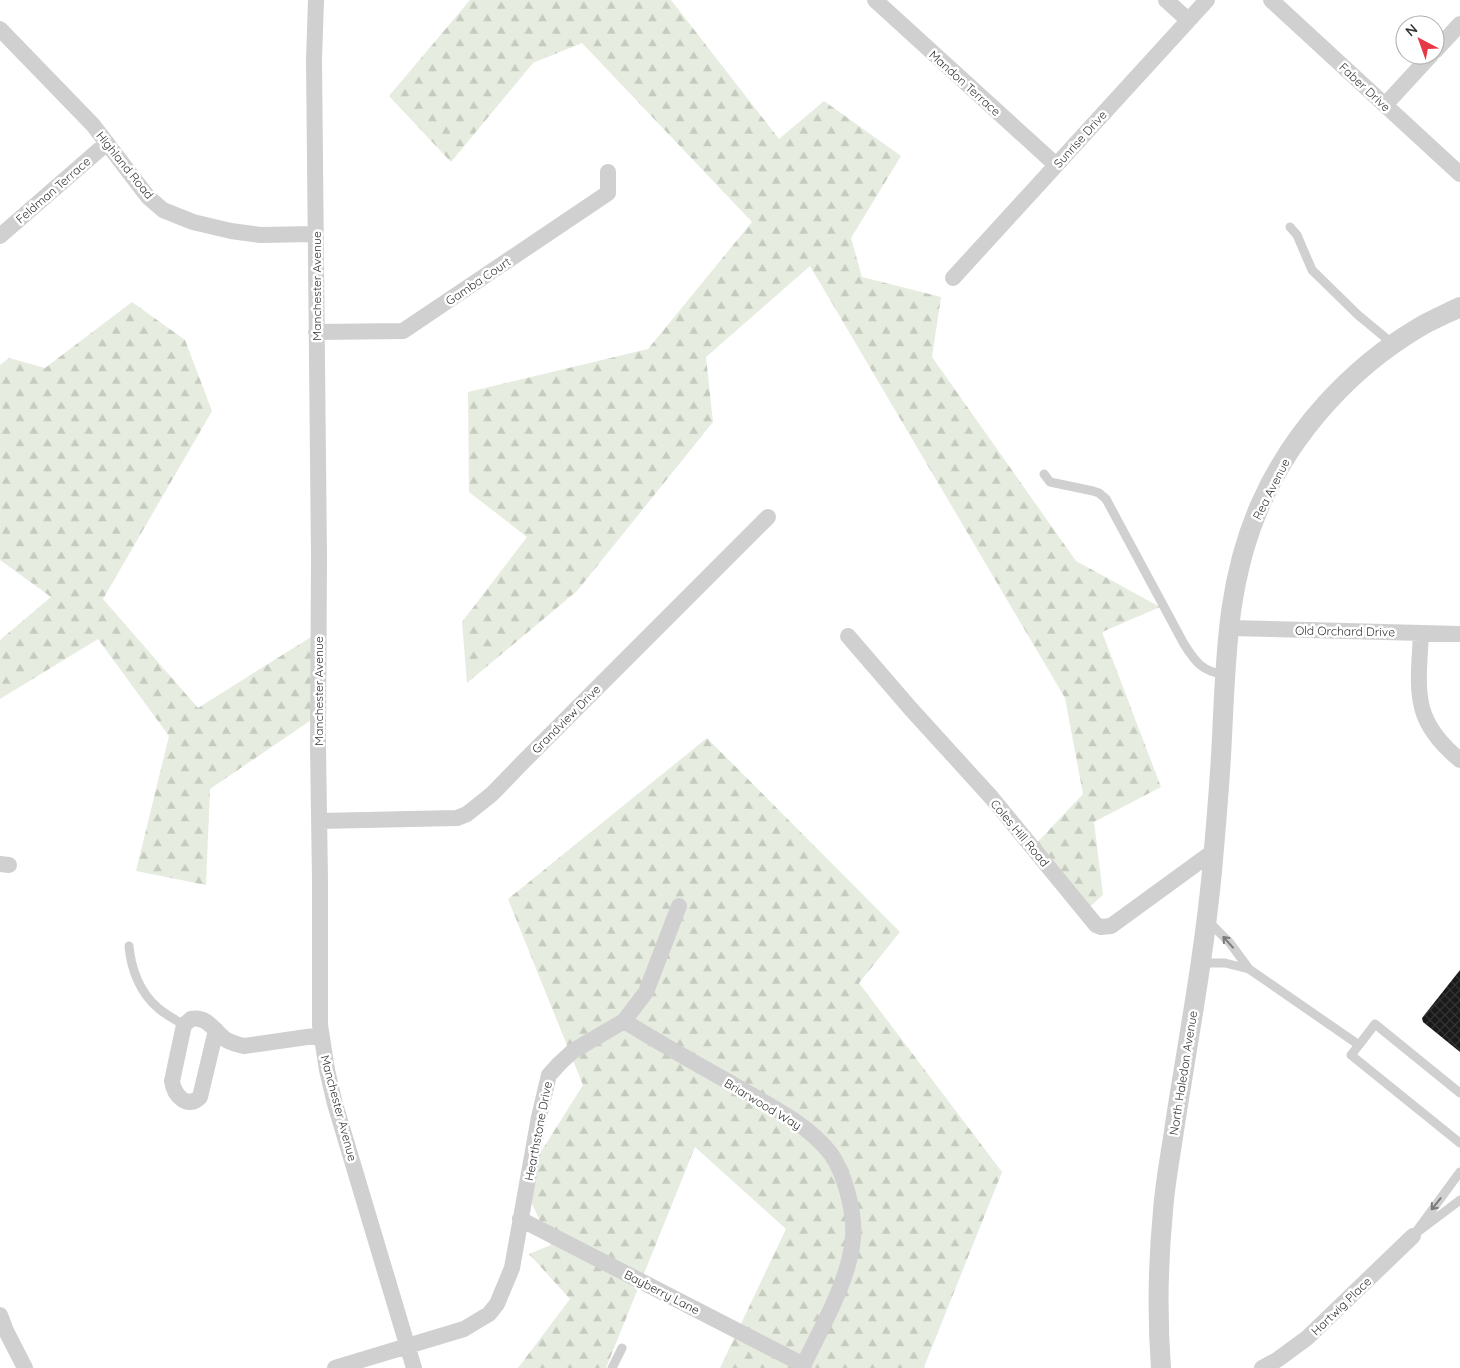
<svg xmlns="http://www.w3.org/2000/svg" width="1460" height="1368" viewBox="0 0 1460 1368" font-family="Quicksand,sans-serif">
<style>
.forest{fill:url(#forest-firs)}
.building{fill:url(#building-cross-hatch)}
.lines{fill:none;stroke-linecap:round;stroke-linejoin:round}
.service{stroke:#d0d0d0;stroke-width:9}
.minor{stroke:#d0d0d0;stroke-width:16}
.tertiary{stroke:#d0d0d0;stroke-width:20}
.oneway{stroke:#7a7a7a}
.labels{text-anchor:middle;dominant-baseline:central;stroke-width:5;stroke-linejoin:round;paint-order:stroke}
.street-label{font-size:12px;fill:#333;stroke:#fff}
</style>
<defs>
<pattern id="forest-firs" width="22" height="20" patternUnits="userSpaceOnUse" patternTransform="scale(1.25)"><rect width="22" height="20" fill="#e6ecdf"/><path d="M5 1l3.5 6h-7zM16 11l3.5 6h-7z" fill="#c6cbc0"/></pattern>
<pattern id="building-cross-hatch" width="8" height="8" patternUnits="userSpaceOnUse" patternTransform="scale(1.25)"><rect width="8" height="8" fill="#1a1a1a"/><path d="M0 0l8 8M0 8l8-8" fill="none" stroke="#333"/></pattern>
</defs>
<rect width="100%" height="100%" fill="#fff"/>
<path class="forest" d="M470 0H671L779 139 824 101 901 156 851 238 862 277 941 297 932 357 1076 561 1160 607 1102 632 1161 787 1094 822 1103 895 1084 912 1033 847 1083 794 1065 698 810 266 706 357 713 422 577 591 467 683 462 622 527 537 469 492 468 392 648 349 752 222 582 43 533 63 451 162 389 96Z
M132 302 185 340 212 411 103 599 198 708 319 632 320 714 210 789 206 885 136 871 169 736 98 639 0 699V640L51 597 0 560V365L9 358 45 368Z
M707 738 900 932 859 983 1002 1172 924 1367 925 1368H720L786 1229 695 1147 606 1368H518L570 1299 529 1254 551 1245 522 1182 583 1085 508 899Z"/>
<path class="building" d="M1460 970V1052L1423 1022 1422 1018Z"/>
<g class="lines">
<path class="service" d="M1290 227 1297 235 1312 270 1358 315 1393 344
M1044 474 1050 482 1093 491 1099 493 1106 499 1184 644C1196 663 1202 671 1225 675
M129 946C131 969 140 993 158 1008 166 1015 176 1020 184 1025
M1200 963H1225L1249 969 1230 943 1208 921
M1249 969 1359 1045 1351 1055 1460 1143
M1359 1045 1375 1024 1460 1093
M1419 1231 1460 1200
M1413 1236 1460 1172
M612 1368 622 1348"/>
<path class="minor" d="M316 0 314 61 319 558 318 746 320 880V1025L327 1070 335 1104 414 1368
M875 0 1056 165
M1166 0 1188 20
M1271 0 1460 174
M0 29 93 125 148 197 163 210 193 222 231 231 260 235 315 234
M1435 51 1460 24
M1385 105 1431 55
M0 236 107 143
M953 278 1207 0
M316 332 403 331 608 193V172
M1229 628 1460 634
M1421 633C1418 691 1411 720 1460 760
M848 636 910 708 991 797 1096 925 1101 927 1111 926 1214 851
M319 821 457 818 467 814 492 794 525 760 768 517
M0 864 9 865
M624 1021C658 1042 693 1062 729 1082 764 1103 805 1121 831 1154 845 1174 855 1213 853 1238 849 1282 821 1328 802 1368
M216 1030 200 1097C187 1110 174 1095 172 1081L184 1025 191 1019C208 1016 213 1030 225 1039 231 1043 237 1044 244 1046L321 1035
M520 1219 804 1365
M0 1315 6 1331 25 1368
M335 1368 464 1329 489 1314 497 1304 512 1268 539 1117 549 1075 559 1064 573 1051 624 1021 646 992 679 906
M1262 1368 1277 1360 1307 1338 1413 1236"/>
<path class="tertiary" d="M1161 1368C1157 1315 1158 1263 1163 1211 1165 1182 1171 1153 1175 1124 1188 1040 1204 956 1212 871 1216 826 1220 782 1222 737 1226 655 1227 579 1261 503 1293 431 1351 368 1418 328 1431 320 1446 314 1460 307"/>
</g>
<defs><path id="oneway-shaft" d="M-6 0H5M1.5-3L5.5 0L1.5 3" fill="none" stroke-width="1.6" stroke-linecap="round" stroke-linejoin="round" transform="scale(1.25)"/></defs>
<g class="oneway">
<use href="#oneway-shaft" transform="translate(1228 942) rotate(-132)"/>
<use href="#oneway-shaft" transform="translate(1436 1204) rotate(129)"/>
</g>
<g class="labels">
<g class="street-label">
<text transform="translate(965 83) rotate(42)">Mandon Terrace</text>
<text transform="translate(1365 87) rotate(43)">Faber Drive</text>
<text transform="translate(1080 139) rotate(-48)">Sunrise Drive</text>
<text transform="translate(125 165) rotate(51)">Highland Road</text>
<text transform="translate(53 190) rotate(-41)">Feldman Terrace</text>
<text transform="translate(478 281) rotate(-34)">Gamba Court</text>
<text transform="translate(316 286) rotate(-90)">Manchester Avenue</text>
<text transform="translate(1271 489) rotate(-63)">Rea Avenue</text>
<text transform="translate(1345 631) rotate(1)">Old Orchard Drive</text>
<text transform="translate(318 691) rotate(-90)">Manchester Avenue</text>
<text transform="translate(566 719) rotate(-45)">Grandview Drive</text>
<text transform="translate(1020 833) rotate(50)">Coles Hill Road</text>
<text transform="translate(1183 1073) rotate(-81)">North Haledon Avenue</text>
<text transform="translate(763 1104) rotate(31)">Briarwood Way</text>
<text transform="translate(339 1108) rotate(75)">Manchester Avenue</text>
<text transform="translate(538 1131) rotate(-79)">Hearthstone Drive</text>
<text transform="translate(662 1292) rotate(27)">Bayberry Lane</text>
<text transform="translate(1341 1306) rotate(-44)">Hartwig Place</text>
</g>
</g>
<g transform="translate(1420 40) rotate(319)"><circle r="24" fill="#ffffff" stroke="#adadad"/>
<path d="M0-4L9 19L0 12L-9 19Z" fill="#e63946"/>
<text y="-8" font-size="14" font-weight="bold" text-anchor="middle" fill="#333333">N</text>
</g>
</svg>
